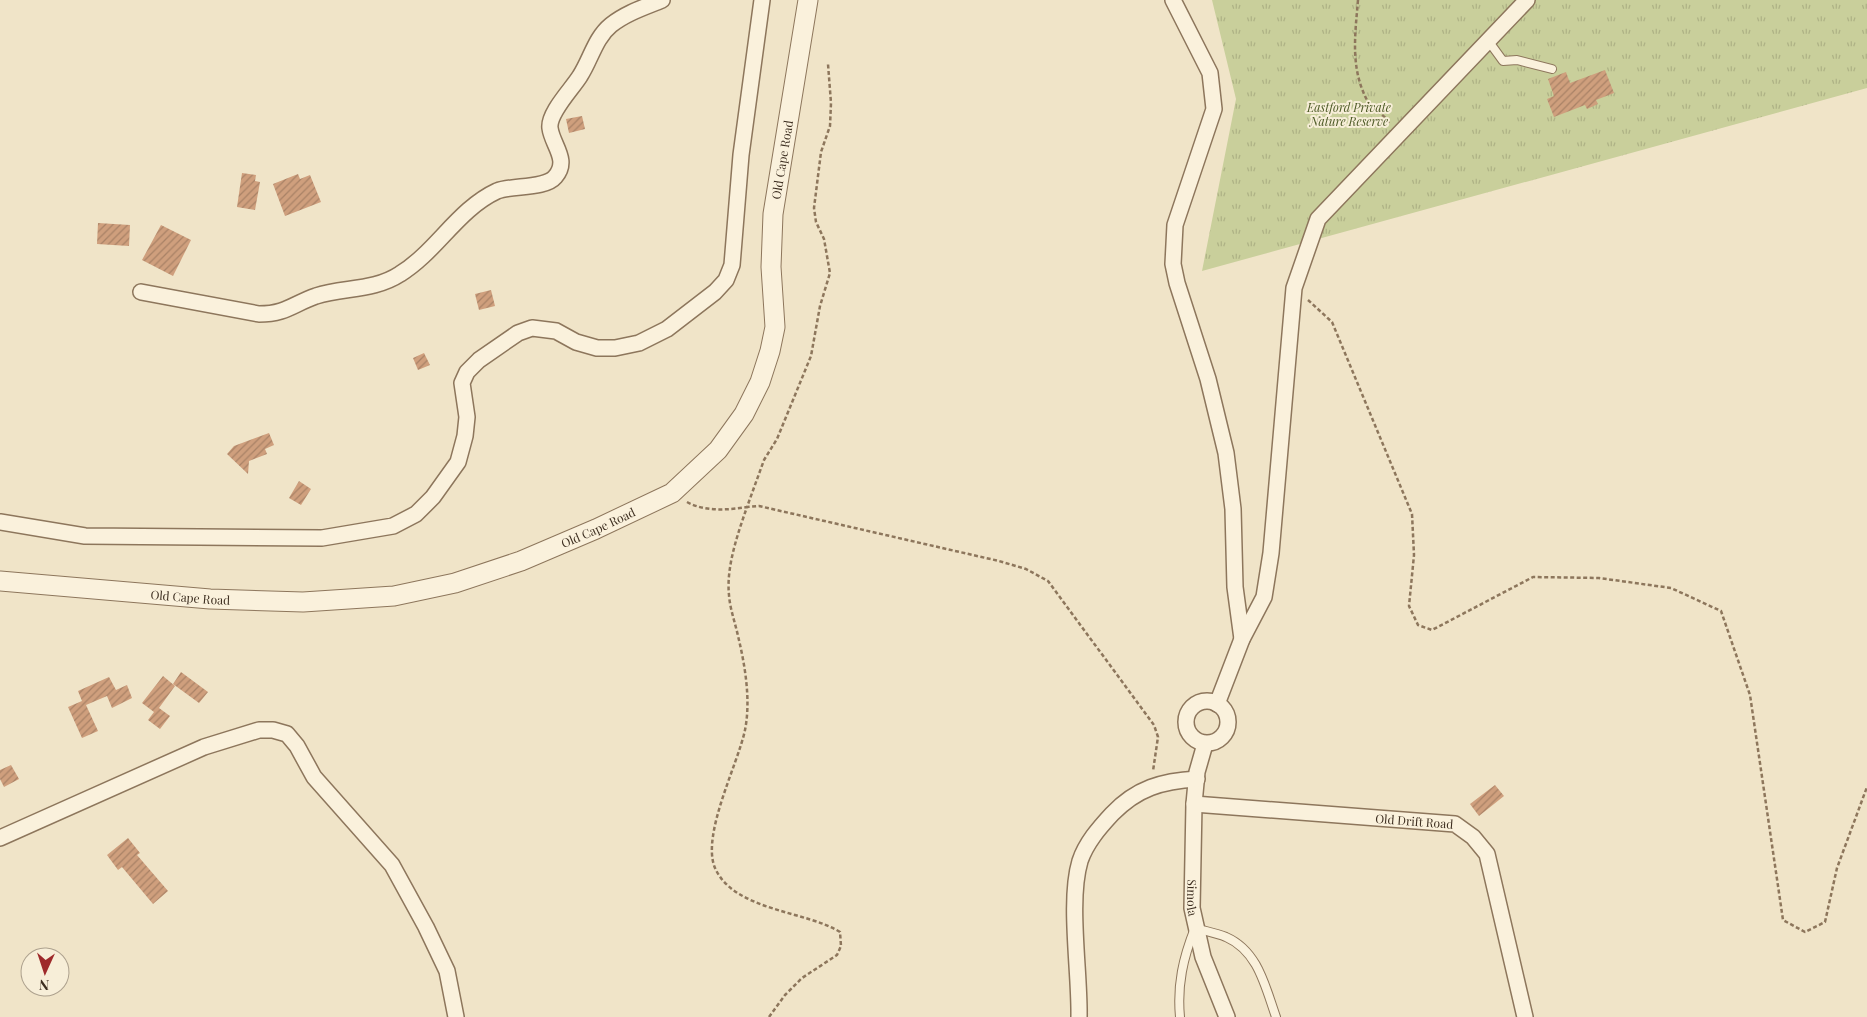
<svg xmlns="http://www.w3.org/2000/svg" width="1867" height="1017" viewBox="0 0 1867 1017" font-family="'Playfair Display',serif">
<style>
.grass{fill:url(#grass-tufts)}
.building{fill:url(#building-hatch)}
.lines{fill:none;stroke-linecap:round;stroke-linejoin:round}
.service-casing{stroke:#8d765c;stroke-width:10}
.minor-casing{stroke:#8d765c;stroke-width:18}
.tertiary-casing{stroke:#8d765c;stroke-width:21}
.path{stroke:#8d765c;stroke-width:2.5;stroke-dasharray:4 2.5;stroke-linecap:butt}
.service{stroke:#faf1dc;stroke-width:8}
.minor{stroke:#faf1dc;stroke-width:15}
.tertiary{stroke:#faf1dc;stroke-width:19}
.labels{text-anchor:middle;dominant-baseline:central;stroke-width:4;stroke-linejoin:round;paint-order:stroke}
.park-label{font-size:12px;font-style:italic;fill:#4d5a26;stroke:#f7eed8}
.street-label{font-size:12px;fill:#3d2e20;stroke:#f7eed8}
</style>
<defs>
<pattern id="grass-tufts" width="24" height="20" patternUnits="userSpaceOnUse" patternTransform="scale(1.25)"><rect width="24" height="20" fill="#c9cf9b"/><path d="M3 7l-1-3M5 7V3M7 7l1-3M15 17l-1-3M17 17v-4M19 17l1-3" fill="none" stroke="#aeb285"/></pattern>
<pattern id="building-hatch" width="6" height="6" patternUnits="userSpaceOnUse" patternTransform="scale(1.25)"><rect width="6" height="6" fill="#cf9f7d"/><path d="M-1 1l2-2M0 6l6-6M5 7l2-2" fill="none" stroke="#a98266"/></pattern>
</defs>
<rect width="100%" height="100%" fill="#f0e4c8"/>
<path class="grass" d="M1212 0H1867V88L1202 271 1236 99Z"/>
<path class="building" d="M1605 70 1614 93 1596 100 1598 104 1587 109 1585 105 1554 117 1547 99 1554 96 1548 79 1566 72 1570 83Z
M582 116 585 129 569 133 566 119Z
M242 173 256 175 255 181 260 182 255 210 237 207Z
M298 174 300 179 310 175 321 202 285 216 273 184Z
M98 223 130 225 129 246 97 244Z
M161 225 191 240 173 276 142 260Z
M491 290 495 306 479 310 475 294Z
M424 353 430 365 418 370 413 358Z
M269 433 274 445 265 449 267 454 249 461 248 474 227 454 234 446Z
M299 481 311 489 301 505 289 498Z
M181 672 208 692 199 703 173 684Z
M163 676 175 686 159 708 170 716 160 729 148 720 154 712 142 703Z
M109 677 116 690 127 685 132 698 112 708 107 696 86 705 98 731 82 738 68 707 82 701 78 691Z
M11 765 19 779 4 787 0 779V770Z
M1495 785 1504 796 1479 816 1470 804Z
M128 838 140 853 137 855 168 891 153 904 122 867 118 870 107 855Z"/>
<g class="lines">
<defs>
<path id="service" d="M1487 39 1503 61 1517 60 1552 69
M1180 1017C1177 985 1183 958 1195 928 1205 931 1216 933 1226 937 1258 951 1265 986 1276 1017"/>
<g id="minor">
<path d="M1173 0 1210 73 1214 109 1175 225 1173 264 1177 283 1208 379 1226 453 1233 509 1235 587 1242 639"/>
<path d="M141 292 259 314C286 314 293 304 316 296 344 287 374 291 400 274 436 252 458 209 497 191 512 185 545 189 555 177 570 160 552 145 550 128 548 113 572 89 580 76 591 59 595 38 611 25 626 13 645 7 662 0"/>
<path d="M0 522 85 536 322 538 393 526 416 514 433 497 458 462 465 436 467 417 462 383 467 372 479 360 518 333 532 328 556 331 576 342 597 348H615L639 343 667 329 715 292 726 280 732 265 741 155 762 0"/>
<circle cx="1207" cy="722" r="21"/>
<path d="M1217 704 1242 639 1264 597 1271 553 1294 288 1318 219 1527 0"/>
<path id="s1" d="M1205 744 1197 772 1194 804 1192 908 1203 957 1227 1017"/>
<path id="s2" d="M1194 804 1455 824 1473 837 1487 854 1525 1017"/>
<path d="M0 838 204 747 259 730H273L287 734 297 746 314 777 392 865 426 927 447 971 456 1017"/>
<path d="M1079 1017C1080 973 1068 901 1080 861 1086 843 1099 828 1112 814 1137 788 1162 781 1197 779"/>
</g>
<g id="tertiary">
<path id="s3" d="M0 581 210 599 303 602 394 596 455 583 521 561 596 529 672 493 718 450 744 414 760 382 770 351 775 327 771 267 773 214 808 0"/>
</g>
</defs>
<use href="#service" class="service-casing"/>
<use href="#minor" class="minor-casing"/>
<use href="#tertiary" class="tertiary-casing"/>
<path class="path" d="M1358 0C1355 36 1350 69 1368 102 1373 111 1384 113 1389 123
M1308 300 1332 322 1412 514 1414 555 1409 606 1418 625 1432 630 1533 577 1599 578 1671 588 1721 611 1750 695 1783 920 1805 932 1825 922 1837 868 1867 787
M687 502C705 512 728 510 747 507L764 460 777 439 811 356 820 306 830 273 824 239 816 222 814 208 821 152 830 126 831 103 828 64
M769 1017 785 995 802 978 837 955 841 946 840 932C807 911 734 911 715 868 701 835 738 764 745 730 751 700 745 665 738 636 735 622 730 609 729 595 726 567 738 533 747 507L759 506 999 561 1026 569 1048 581 1154 725 1158 737 1153 771"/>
<use href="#service" class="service"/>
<use href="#minor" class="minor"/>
<use href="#tertiary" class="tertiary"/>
</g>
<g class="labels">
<g class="park-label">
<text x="1349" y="107">Eastford Private<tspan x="1349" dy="14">Nature Reserve</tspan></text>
</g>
<g class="street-label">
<text stroke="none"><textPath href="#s3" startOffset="1061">Old Cape Road</textPath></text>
<text stroke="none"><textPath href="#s3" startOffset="611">Old Cape Road</textPath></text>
<text stroke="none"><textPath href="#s3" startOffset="191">Old Cape Road</textPath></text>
<text stroke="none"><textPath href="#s2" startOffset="221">Old Drift Road</textPath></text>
<text stroke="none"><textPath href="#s1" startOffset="155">Simola</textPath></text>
</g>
</g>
<g transform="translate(45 972) rotate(183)"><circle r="24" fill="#f7eed8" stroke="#ada18e"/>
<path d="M0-4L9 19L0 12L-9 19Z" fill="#9e2a2b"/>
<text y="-8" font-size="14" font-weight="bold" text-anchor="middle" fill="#3d2e20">N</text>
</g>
</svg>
